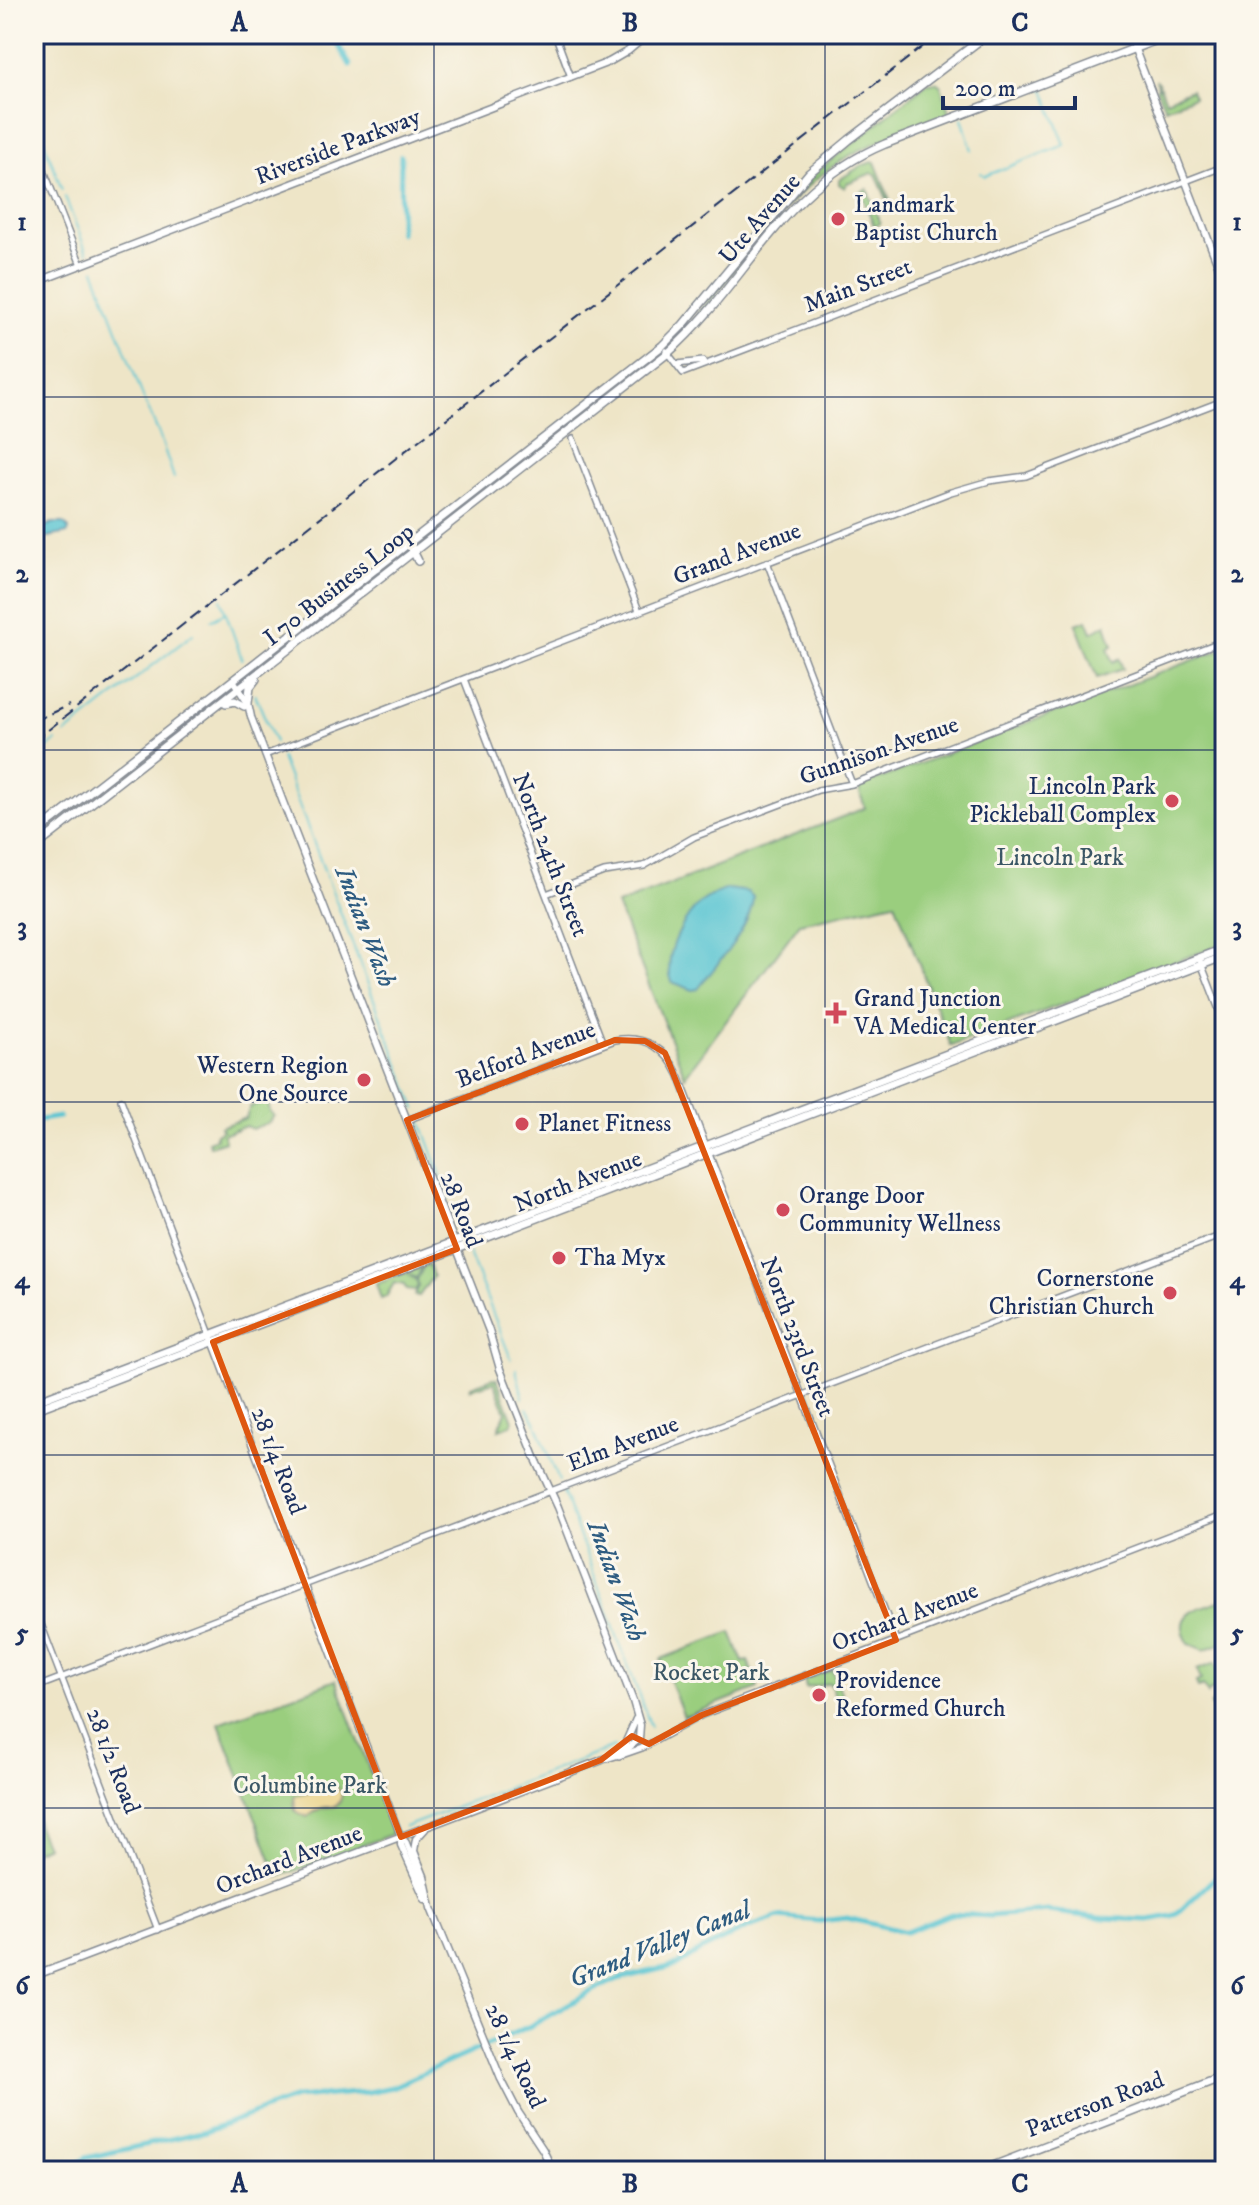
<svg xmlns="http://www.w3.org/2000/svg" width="1259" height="2205" viewBox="0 0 1259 2205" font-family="'IM FELL DW Pica',serif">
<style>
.green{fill:#9ace7e;stroke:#5a7e6e;stroke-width:2}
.sand{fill:#eeda9e;stroke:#84847e;stroke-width:2}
.water{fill:#5ac5d2;stroke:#3a7a98;stroke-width:2}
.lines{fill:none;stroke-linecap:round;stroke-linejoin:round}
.stream{stroke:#5ac5d2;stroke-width:2}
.canal{stroke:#5ac5d2;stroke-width:5}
.tertiary-casing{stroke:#848a92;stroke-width:8}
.secondary-casing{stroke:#848a92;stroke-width:9}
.primary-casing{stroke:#848a92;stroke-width:10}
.tertiary{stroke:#fff;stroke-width:5}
.secondary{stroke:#fff;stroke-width:6}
.primary{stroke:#fff;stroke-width:7}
.rail{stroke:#1b2f5e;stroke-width:2;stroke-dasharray:12 6;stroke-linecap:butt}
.marked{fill:none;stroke:#de5710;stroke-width:6;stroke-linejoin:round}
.grid{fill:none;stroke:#1b2f5e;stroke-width:2;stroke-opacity:0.55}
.poi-dot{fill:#d1495b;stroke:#fbf7ec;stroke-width:3}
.labels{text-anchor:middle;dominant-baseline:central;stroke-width:6;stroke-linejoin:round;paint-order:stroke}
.street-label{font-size:24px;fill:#1b2f5e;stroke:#fbf7ec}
.poi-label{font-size:24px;fill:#1b2f5e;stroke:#fbf7ec;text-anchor:start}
.park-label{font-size:24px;fill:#3b5766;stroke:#fbf7ec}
.water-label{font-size:26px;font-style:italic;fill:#2e5c81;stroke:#fbf7ec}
.neatline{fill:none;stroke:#1b2f5e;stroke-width:3}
.grid-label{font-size:26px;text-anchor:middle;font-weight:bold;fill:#1b2f5e}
</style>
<rect width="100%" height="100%" fill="#fbf7ec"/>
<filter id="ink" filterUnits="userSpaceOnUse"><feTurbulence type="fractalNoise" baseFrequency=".0125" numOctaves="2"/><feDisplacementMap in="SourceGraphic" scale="16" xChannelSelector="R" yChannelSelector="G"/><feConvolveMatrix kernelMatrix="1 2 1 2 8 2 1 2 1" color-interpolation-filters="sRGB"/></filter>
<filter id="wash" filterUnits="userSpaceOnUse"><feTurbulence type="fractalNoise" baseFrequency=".006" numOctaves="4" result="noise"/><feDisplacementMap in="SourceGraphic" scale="32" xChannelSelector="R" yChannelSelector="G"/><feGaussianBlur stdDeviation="1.8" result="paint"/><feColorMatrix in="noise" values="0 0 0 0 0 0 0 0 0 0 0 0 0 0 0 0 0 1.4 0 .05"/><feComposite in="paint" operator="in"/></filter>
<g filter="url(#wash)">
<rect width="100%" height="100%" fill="#eee5c7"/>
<path class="green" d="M1156 79 1166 100 1191 90 1194 97 1165 108 1156 89 1158 88Z
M936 82 941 86 950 115C914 129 875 140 842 160 785 196 743 262 701 314L698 312 812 176 927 83Z
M875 162 893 208 892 211 876 174 872 173 847 183 845 188 839 184V180C850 173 863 163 875 162Z
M867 189 880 224 874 226 864 200 859 198 862 191Z
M1087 620 1092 632 1106 624 1113 646 1108 648 1113 662 1119 659 1123 669 1097 678 1076 624Z
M1225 648V943L951 1046 895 902 800 923 685 1076 617 905 865 808 858 787Z
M269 1099V1110L274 1116 268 1123 252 1129 246 1126 223 1134 225 1141 210 1146 208 1141 216 1138 215 1135 222 1130 220 1127 246 1118 250 1107Z
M429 1264 433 1276 419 1296 415 1295 419 1286 417 1280 424 1266Z
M422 1267 417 1278 408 1275 415 1279 418 1285 415 1291 407 1290 404 1285 394 1283 386 1297 381 1299 376 1284Z
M493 1378 497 1379 513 1421 511 1425 499 1429 506 1412 494 1382 470 1389 471 1386Z
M1225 1599V1642L1204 1650 1189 1644C1169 1611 1201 1608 1225 1599Z
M731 1632 743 1662 748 1661 758 1688 684 1717 661 1659Z
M1215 1663 1220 1675 1225 1673V1702L1219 1709 1225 1720 1220 1724 1217 1723 1221 1735 1218 1736 1212 1724 1217 1721 1211 1704 1220 1701 1223 1696 1220 1690 1216 1688 1209 1691 1208 1694 1203 1686 1198 1688 1196 1682 1201 1680 1197 1670Z
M832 1670 842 1695 835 1698 830 1683 806 1688 804 1679Z
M336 1680 392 1830 390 1835 278 1877 219 1723Z
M34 1804 38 1829 46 1846 34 1851Z"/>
<path class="sand" d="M334 1782 342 1794C338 1815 329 1802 318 1810 314 1812 311 1815 307 1817L295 1811 294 1796 315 1791Z"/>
<path class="water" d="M53 523H64L69 529 68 533 34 540V531Z
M728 889 748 892 753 897C752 927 715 966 698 989L693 990 672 982C662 957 683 916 704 900 712 895 719 892 728 889Z"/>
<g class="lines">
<path class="stream" d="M34 114 62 190
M962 118 972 150
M981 173 985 176 1065 145 1044 89 1039 88
M65 197 87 253
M94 269 145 402 159 434 174 478
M221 599 242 659
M211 620 224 613
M255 694 275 742
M65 734 193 634
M34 758 56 741
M281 758 416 1109
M421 1121 449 1198
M452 1207 460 1231
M469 1253 511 1359
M516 1369 523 1398
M527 1408 536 1423 559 1481
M563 1492 651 1727
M405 1827 614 1747"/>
<path class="canal" d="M332 34 350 65
M400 233 401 156
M34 1121 59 1117
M68 2171 86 2158 206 2131 295 2098 368 2092 392 2087 530 2026 590 1992 618 1979 678 1965 698 1952 749 1927 779 1917 820 1921 847 1918 906 1932 951 1914 990 1916 1048 1911 1100 1918 1148 1920 1172 1916 1181 1910 1225 1868"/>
</g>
</g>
<g filter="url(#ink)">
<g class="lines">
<defs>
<path id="tertiary" d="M555 34 571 77
M34 145 81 265
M666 351 683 373 1225 166
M677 364 703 361
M573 439 639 611
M767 562 852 784
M464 679 603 1044
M265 755 951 492 989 481 1026 476 1225 400
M546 894 604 872 644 866 694 837 818 790 852 784 1225 640
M1199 958 1225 1025
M121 1100 401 1837 406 1842 424 1886
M407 1120 615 1040C645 1034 667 1049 679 1076L896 1640
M34 1606 158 1930
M34 1688 1225 1234
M619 1756 642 1748 702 1715 1225 1514"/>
<path id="secondary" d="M1129 34 1225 283
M34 283 609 62 628 51 648 34
M233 680 248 703 251 717 283 802 489 1331 500 1369 535 1457 558 1507 633 1701 640 1725 639 1739 621 1754 601 1760
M612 1755 625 1744 636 1719
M425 1829 416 1839 414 1851 424 1876 431 1908 501 2079 518 2112 543 2150 553 2171
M401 1837V1845L425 1899
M34 1976 602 1760"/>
<path id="primary" d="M405 534 418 561
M226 703 235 701 244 706
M248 703 250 687 256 679
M34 835 662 346 683 325 809 173 849 140 988 34
M34 848 668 353C747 283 781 187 885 144L1172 34
M34 1402 1225 948
M34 1410 1225 956
M980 2171 1225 2076"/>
</defs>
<use href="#tertiary" class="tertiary-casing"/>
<use href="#secondary" class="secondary-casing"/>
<use href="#primary" class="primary-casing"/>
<use href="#tertiary" class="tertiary"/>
<use href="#secondary" class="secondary"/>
<use href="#primary" class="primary"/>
<path class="rail" d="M34 721 69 705
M34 741 939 34"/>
</g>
</g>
<path class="marked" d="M615 1040 645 1041 665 1053 896 1640 702 1715 649 1744 632 1736 601 1760 401 1837 213 1342 457 1249 407 1120Z"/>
<path class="grid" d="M434 34V2171M825 34V2171M34 397H1225M34 750H1225M34 1102H1225M34 1455H1225M34 1808H1225"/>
<g class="poi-dot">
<circle cx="838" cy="219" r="8"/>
<circle cx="1172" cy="801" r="8"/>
<path d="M832 1001h8v8h8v8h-8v8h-8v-8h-8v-8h8z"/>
<circle cx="364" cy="1080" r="8"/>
<circle cx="522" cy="1124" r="8"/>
<circle cx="783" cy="1210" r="8"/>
<circle cx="559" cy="1258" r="8"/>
<circle cx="1170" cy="1293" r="8"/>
<circle cx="819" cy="1695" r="8"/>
</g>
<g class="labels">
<g class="street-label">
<text transform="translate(338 147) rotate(-21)">Riverside Parkway</text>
<text transform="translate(760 219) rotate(-49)">Ute Avenue</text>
<text transform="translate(858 286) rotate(-21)">Main Street</text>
<text transform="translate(737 554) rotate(-21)">Grand Avenue</text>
<text transform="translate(339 585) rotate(-38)">I 70 Business Loop</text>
<text transform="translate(879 751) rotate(-19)">Gunnison Avenue</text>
<text transform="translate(550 855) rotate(69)">North 24th Street</text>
<text transform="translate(526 1055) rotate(-21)">Belford Avenue</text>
<text transform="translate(578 1182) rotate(-21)">North Avenue</text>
<text transform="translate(461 1210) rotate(69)">28 Road</text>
<text transform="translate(797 1337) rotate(69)">North 23rd Street</text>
<text transform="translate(623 1444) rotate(-21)">Elm Avenue</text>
<text transform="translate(278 1461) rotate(69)">28 1/4 Road</text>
<text transform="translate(905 1617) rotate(-21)">Orchard Avenue</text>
<text transform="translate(113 1761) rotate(69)">28 1/2 Road</text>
<text transform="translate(289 1860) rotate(-21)">Orchard Avenue</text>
<text transform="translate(515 2056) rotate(65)">28 1/4 Road</text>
<text transform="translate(1095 2105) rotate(-21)">Patterson Road</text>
</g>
<g class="poi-label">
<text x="854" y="205">Landmark<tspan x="854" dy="28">Baptist Church</tspan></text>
<text x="1156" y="787" text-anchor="end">Lincoln Park<tspan x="1156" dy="28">Pickleball Complex</tspan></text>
<text x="854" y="999">Grand Junction<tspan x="854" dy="28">VA Medical Center</tspan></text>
<text x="348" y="1066" text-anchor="end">Western Region<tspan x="348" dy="28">One Source</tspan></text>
<text x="538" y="1124">Planet Fitness</text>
<text x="799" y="1196">Orange Door<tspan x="799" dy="28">Community Wellness</tspan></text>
<text x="575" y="1258">Tha Myx</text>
<text x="1154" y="1279" text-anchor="end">Cornerstone<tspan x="1154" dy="28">Christian Church</tspan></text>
<text x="835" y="1681">Providence<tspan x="835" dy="28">Reformed Church</tspan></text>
</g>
<g class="park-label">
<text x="1060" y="858">Lincoln Park</text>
<text x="711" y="1673">Rocket Park</text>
<text x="310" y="1786">Columbine Park</text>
</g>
<g class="water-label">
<text transform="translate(365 927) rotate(69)">Indian Wash</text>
<text transform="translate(616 1581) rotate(70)">Indian Wash</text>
<text transform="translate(660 1945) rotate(-22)">Grand Valley Canal</text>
</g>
</g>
<rect width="1259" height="2205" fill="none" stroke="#fbf7ec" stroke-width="88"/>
<path d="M943 96v12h132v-12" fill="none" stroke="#1b2f5e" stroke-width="4"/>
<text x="955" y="96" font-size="24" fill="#1b2f5e" stroke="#fbf7ec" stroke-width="6" paint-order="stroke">200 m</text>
<rect x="44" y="44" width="1171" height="2117" class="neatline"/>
<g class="grid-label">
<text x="239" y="31">A</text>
<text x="630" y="31">B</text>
<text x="1020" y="31">C</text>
<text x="22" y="230">1</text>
<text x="1237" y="230">1</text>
<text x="22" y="582">2</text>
<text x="1237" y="582">2</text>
<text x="22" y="935">3</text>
<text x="1237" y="935">3</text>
<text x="22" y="1288">4</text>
<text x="1237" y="1288">4</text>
<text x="22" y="1641">5</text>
<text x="1237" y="1641">5</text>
<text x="22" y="1994">6</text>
<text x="1237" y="1994">6</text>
<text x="239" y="2192">A</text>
<text x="630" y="2192">B</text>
<text x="1020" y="2192">C</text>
</g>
</svg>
